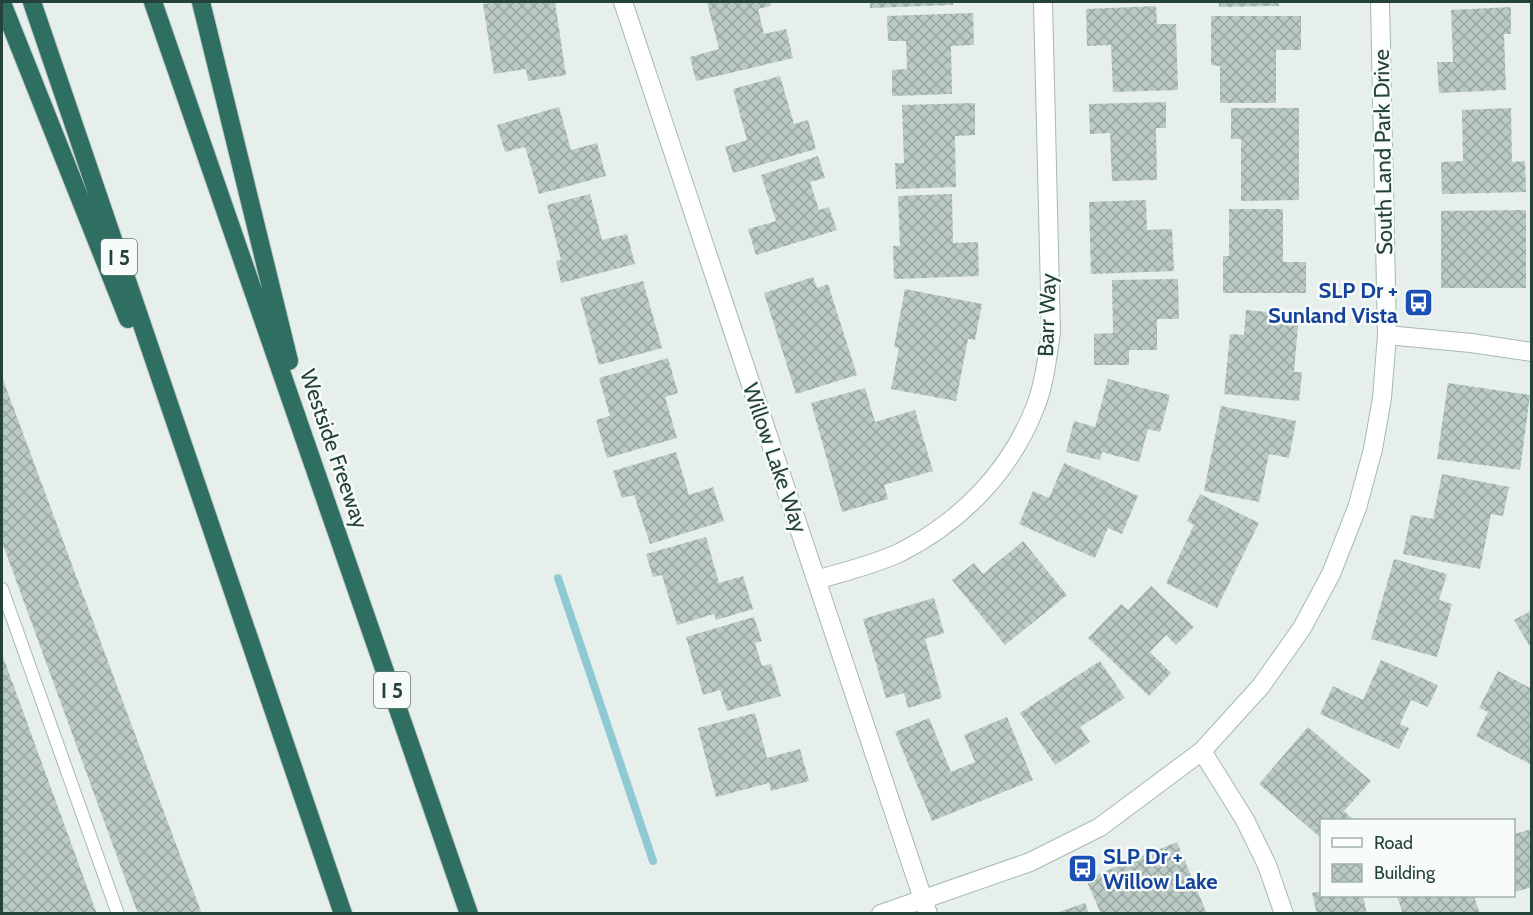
<svg xmlns="http://www.w3.org/2000/svg" width="1533" height="915" viewBox="0 0 1533 915" font-family="Cabin,sans-serif">
<style>
.lines{fill:none;stroke-linecap:round;stroke-linejoin:round}
.stream{stroke:#8ec9d4;stroke-width:8}
.building{fill:url(#building-cross-hatch)}
.lane-casing{stroke:#a8b8b2;stroke-width:14}
.street-casing{stroke:#a8b8b2;stroke-width:20}
.secondary-casing{stroke:#a4bbb3;stroke-width:20}
.highway-casing{stroke:#c2cac8;stroke-width:20}
.lane{stroke:#fff;stroke-width:12}
.street{stroke:#fff;stroke-width:18}
.secondary{stroke:#fff;stroke-width:18}
.highway{stroke:#2f6f62;stroke-width:18}
.labels{text-anchor:middle;dominant-baseline:central;stroke-width:5;stroke-linejoin:round;paint-order:stroke}
.shield{fill:#f7fbf9;stroke:#637a73;stroke-width:1.5}
.shield-label{font-size:21px;font-weight:bold;fill:#24423a}
.street-label{font-size:22px;fill:#24423a;stroke:#f7fbf9}
.transit-label{font-size:22px;font-weight:bold;fill:#164399;stroke:#f7fbf9;text-anchor:end}
</style>
<defs>
<pattern id="building-cross-hatch" width="8" height="8" patternUnits="userSpaceOnUse" patternTransform="scale(1.5)"><rect width="8" height="8" fill="#bbcac4"/><path d="M0 0l8 8M0 8l8-8" fill="none" stroke="#98a6a0"/></pattern>
</defs>
<rect width="100%" height="100%" fill="#e6efeb"/>
<g class="lines">
<path class="stream" d="M558 578 653 861"/>
</g>
<path class="building" d="M501 2H555L566 75 528 81 526 69 494 74 483 4Z
M707 2H770L771 6 758 9 764 34 786 29 793 58 696 81 690 57 719 49Z
M870 2H953V5L870 8Z
M1219 2H1279V6L1219 7Z
M1156 6 1157 24H1176L1178 90 1113 92 1111 45 1087 46 1086 9Z
M1511 7V34H1504L1506 90 1439 93 1437 62H1453L1451 10Z
M973 13 974 45 951 46 952 94 892 96V70L907 69 906 41H888L887 16Z
M1211 16H1301V50H1276V103H1220V66L1211 65Z
M780 76 794 124 808 120 816 149 733 173 725 147 747 140 733 89Z
M1166 102V128H1156L1157 180 1112 181 1110 133 1090 134 1089 104Z
M975 103V135L955 136 956 187 896 189 895 163H904L902 105Z
M559 107 571 150 597 143 606 176 539 194 525 147 505 152 497 125Z
M1231 108H1299V200L1241 201V139H1231Z
M1511 108 1512 162 1525 161 1526 192 1442 194 1441 162 1463 161 1462 110Z
M818 156 825 178 810 182 819 210 829 207 837 230 756 255 748 229 776 221 761 175Z
M590 194 602 240 627 234 635 264 561 283 556 261 561 260 547 205Z
M952 194 953 243 978 242 979 276 894 279 893 246H900L898 196Z
M1146 200 1147 230 1172 229 1174 271 1091 274 1089 202Z
M1229 209H1283V262H1306V293H1223V256H1229Z
M1526 210V288H1441V211Z
M813 277 817 288 828 284 857 375 796 394 764 293Z
M1178 279 1179 319H1157V350H1129V365H1094V334L1113 333 1112 280Z
M643 281 662 348 599 365 580 298Z
M905 289 982 304 975 340 968 339 956 401 891 389 899 348 894 347Z
M1246 310 1299 315 1294 372H1302L1299 401 1224 394 1230 334 1244 335Z
M668 358 678 393 665 397 677 438 607 458 596 420 610 416 599 378Z
M2 377 202 914H138L2 542Z
M1108 379 1170 395 1160 432 1148 429 1139 462 1102 452 1100 460 1066 452 1074 421 1095 427Z
M1448 383 1530 395 1520 470 1437 459Z
M865 388 875 422 915 410 933 471 884 485 888 499 842 512 811 403Z
M1221 406 1296 421 1289 458 1269 454 1259 502 1204 491Z
M676 452 689 495 713 487 724 521 650 544 634 495 622 498 613 471Z
M1064 463 1138 496 1122 534 1108 528 1095 558 1019 524 1033 491 1049 498Z
M1442 474 1509 487 1503 516 1491 514 1480 569 1403 554 1411 515 1433 519Z
M1200 494 1259 523 1217 608 1166 583 1194 525 1187 521Z
M706 537 719 583 743 576 753 609 716 620 714 614 677 625 662 575 653 577 646 554Z
M1023 541 1067 595 1005 645 952 580 974 563 983 574Z
M1394 559 1447 574 1439 600 1452 604 1437 657 1371 639Z
M1151 586 1194 627 1176 645 1166 635 1150 652 1171 673 1149 696 1088 638 1121 604 1128 610Z
M934 598 944 633 925 639 942 698 908 708 904 693 886 698 863 619Z
M1532 610V650L1514 620Z
M754 617 762 641 755 643 762 666 771 664 781 696 727 711 720 690 703 695 686 637Z
M2 654 97 914H2Z
M1381 660 1438 685 1428 707 1411 700 1400 724 1409 728 1399 749 1320 714 1333 686 1363 700Z
M1100 661 1125 698 1080 727 1090 742 1055 765 1020 713Z
M1498 671 1532 689V765L1476 736 1488 712 1479 708Z
M755 713 767 758 800 749 809 781 771 791 769 783 716 797 698 728Z
M1007 717 1033 780 932 821 895 732 929 718 951 772 975 762 964 735Z
M1308 727 1371 781 1344 811 1354 820H1322V839L1259 784Z
M1532 829V887L1514 892V834Z
M1177 842 1207 914H1101L1086 879Z
M1322 891V896H1363L1367 914H1317L1312 893Z
M1397 896H1474L1480 914H1403Z
M1085 903 1089 914H1056V913Z"/>
<g class="lines">
<defs>
<path id="lane" d="M2 589 118 914"/>
<path id="street" d="M623 2 928 914
M1387 335 1471 343 1532 352
M816 580C843 572 873 565 899 553 961 522 1011 471 1036 405 1045 382 1047 357 1051 333L1043 2
M1202 751 1245 820 1267 865 1284 914"/>
<path id="secondary" d="M881 914 1030 862 1100 827 1202 751 1261 686 1302 628 1331 574 1357 508 1373 449 1382 398 1387 335 1380 2"/>
<path id="highway" d="M32 2 343 914
M153 2 469 914
M201 2 289 361
M2 3 128 319"/>
</defs>
<use href="#lane" class="lane-casing"/>
<use href="#street" class="street-casing"/>
<use href="#secondary" class="secondary-casing"/>
<use href="#highway" class="highway-casing"/>
<use href="#lane" class="lane"/>
<use href="#street" class="street"/>
<use href="#secondary" class="secondary"/>
<use href="#highway" class="highway"/>
</g>
<defs>
<symbol id="bus-square" viewBox="-11 -11 22 22"><rect x="-9" y="-9" width="18" height="18" rx="4" fill="#1a4fb4" stroke="#f7fbf9"/><path d="M-5-6H5V4H4V6H2V4H-2V6H-4V4H-5ZM-3.5-4V0h7V-4ZM-3.5 1.2v1.5H-2V1.2ZM2 1.2v1.5H3.5V1.2Z" fill="#fff"/></symbol>
</defs>
<g fill-rule="evenodd">
<use href="#bus-square" x="1402" y="286" width="33" height="33"/>
<use href="#bus-square" x="1066" y="852" width="33" height="33"/>
</g>
<g class="labels">
<g class="shield">
<rect x="101" y="239" width="36" height="36" rx="4.5"/>
<rect x="374" y="672" width="36" height="36" rx="4.5"/>
</g>
<g class="shield-label">
<text x="119" y="257">I 5</text>
<text x="392" y="690">I 5</text>
</g>
<g class="street-label">
<text transform="translate(1383 152) rotate(-91)">South Land Park Drive</text>
<text transform="translate(1047 315) rotate(-88)">Barr Way</text>
<text transform="translate(334 449) rotate(71)">Westside Freeway</text>
<text transform="translate(775 458) rotate(71)">Willow Lake Way</text>
</g>
<g class="transit-label">
<text x="1398" y="290">SLP Dr +<tspan x="1398" dy="25">Sunland Vista</tspan></text>
<text x="1103" y="856" text-anchor="start">SLP Dr +<tspan x="1103" dy="25">Willow Lake</tspan></text>
</g>
</g>
<rect width="1533" height="915" fill="none" stroke="#24423a" stroke-width="6"/>
<rect x="1320" y="819" width="195" height="78" fill="#f7fbf9" stroke="#a3b1ad" stroke-width="1.5"/>
<rect x="1332" y="838" width="30" height="9" fill="#ffffff" stroke="#a3b1ad" stroke-width="1.5"/>
<text x="1374" y="849" font-size="18" fill="#24423a">Road</text>
<rect x="1332" y="864" width="30" height="18" fill="url(#building-cross-hatch)" stroke="#a3b1ad" stroke-width="1.5"/>
<text x="1374" y="879" font-size="18" fill="#24423a">Building</text>
</svg>
